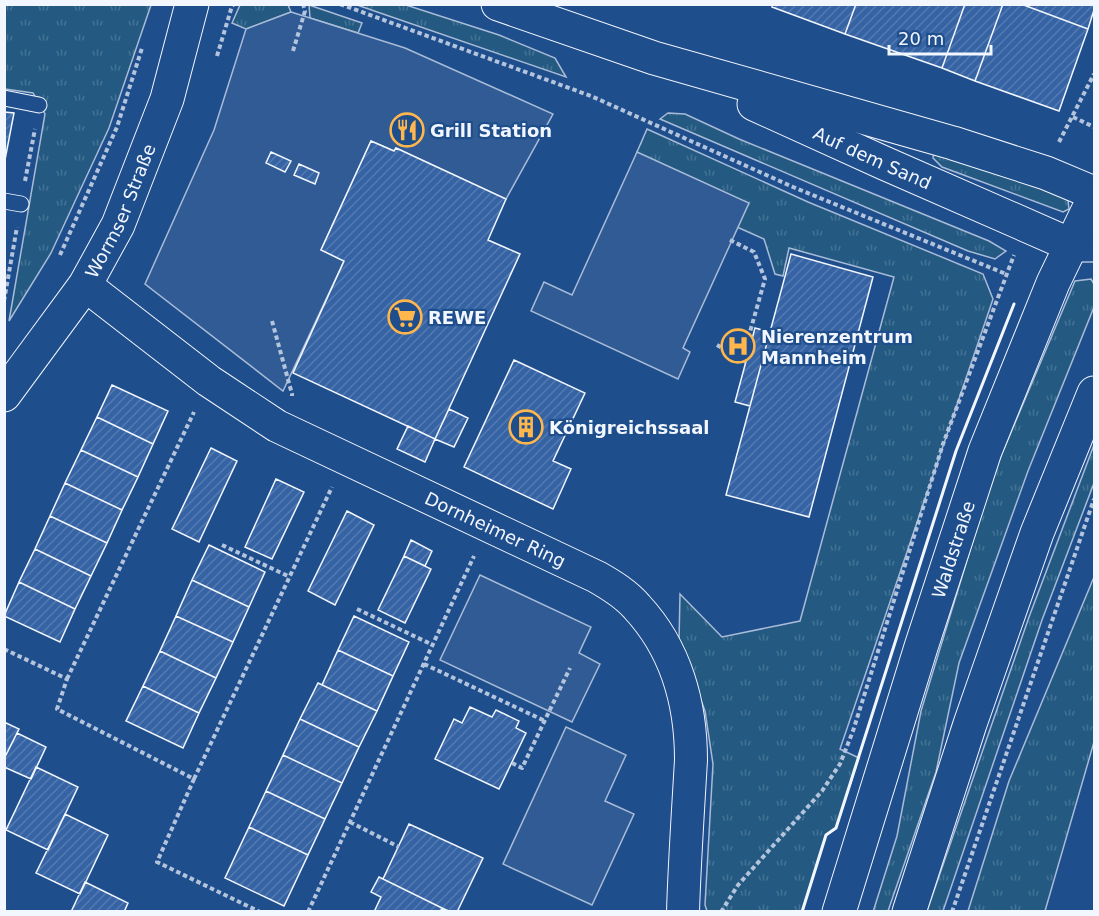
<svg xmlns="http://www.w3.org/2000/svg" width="1099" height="916" viewBox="0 0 1099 916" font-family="'DejaVu Sans',sans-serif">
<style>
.grass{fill:url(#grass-tufts);stroke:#a8bbd7;stroke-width:1.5}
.parking{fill:#305b95;stroke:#a8bbd7;stroke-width:1.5}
.building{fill:url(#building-hatch);stroke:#f2f6ff;stroke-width:1.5}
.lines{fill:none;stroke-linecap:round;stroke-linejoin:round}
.lane-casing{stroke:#f2f6ff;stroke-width:17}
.street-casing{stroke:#f2f6ff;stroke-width:34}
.secondary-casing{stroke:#f2f6ff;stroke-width:35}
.path{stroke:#b3c4dc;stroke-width:4;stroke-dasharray:4.5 3;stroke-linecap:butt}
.lane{stroke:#1f4e8c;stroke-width:15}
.street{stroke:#1f4e8c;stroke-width:32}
.secondary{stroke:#1f4e8c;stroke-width:33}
.wall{stroke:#f2f6ff;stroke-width:3}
.labels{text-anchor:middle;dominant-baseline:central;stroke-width:4.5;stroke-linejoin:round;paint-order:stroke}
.poi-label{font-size:18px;font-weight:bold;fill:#f2f6ff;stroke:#1f4e8c;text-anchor:start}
.street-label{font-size:18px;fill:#f2f6ff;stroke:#1f4e8c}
</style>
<defs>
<pattern id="grass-tufts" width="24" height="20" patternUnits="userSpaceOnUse" patternTransform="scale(1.5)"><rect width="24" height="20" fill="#245a82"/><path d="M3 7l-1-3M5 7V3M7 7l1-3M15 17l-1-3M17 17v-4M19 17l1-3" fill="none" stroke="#447295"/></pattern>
<pattern id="building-hatch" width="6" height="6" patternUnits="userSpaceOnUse" patternTransform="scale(1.5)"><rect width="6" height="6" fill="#3563a3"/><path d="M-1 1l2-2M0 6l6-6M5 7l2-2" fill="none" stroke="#537ab1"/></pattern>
</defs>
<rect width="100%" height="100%" fill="#1f4e8c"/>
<path class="grass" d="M4 5H151L109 128 51 253 9 321 45 114 33 93 5 89Z
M240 5H288L291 12 246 29 232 23Z
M309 5 362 23 358 33 310 18Z
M357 5H406L499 35 555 58 566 77Z
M668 113 685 114 739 139 989 241 1006 251 995 259 968 251 660 119Z
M647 129 808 202 983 274 993 299 840 749 859 758 836 828 826 835 802 911H707L705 905 713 764 705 711 679 641 680 594 722 637 800 621 894 277 789 248 783 276 775 274 764 239 737 227 637 152Z
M934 152 1056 192 1068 201 1069 209 1063 212 942 167 933 158Z
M1091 279 1094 284V307L1028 471 959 663 936 772 888 911 873 912 897 836 921 711 993 475 1075 281Z
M1094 445V483L1042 620 943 911H927L1029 617Z
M1094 577V742L1045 911H968L1009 781Z"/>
<path class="parking" d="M291 12 405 48 553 114 506 199 396 148 394 151 371 141 321 250 344 261 283 391 145 284 214 130 246 29Z
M637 152 749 203 683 348 690 352 678 379 531 311 544 282 572 295Z
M480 575 591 627 579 653 600 664 572 722 440 660Z
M566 727 626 755 605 801 634 814 592 905 503 864Z"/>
<path class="building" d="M773 4H856L845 34 772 7Z
M856 4H965L942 68 845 34Z
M965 4H1003L975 81 942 68Z
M1003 4H1021L1088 29 1059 111 975 81Z
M1021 4H1094V10L1088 29Z
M4 112 14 113 4 165Z
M371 141 394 151 396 148 506 199 488 240 520 254 435 439 293 373 344 261 321 250Z
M271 152 291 161 285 172 266 163Z
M299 164 319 173 315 184 294 175Z
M791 254 873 277 809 517 726 495Z
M755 328 770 332 750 406 735 402Z
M514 360 585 393 553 461 571 469 553 509 464 467Z
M112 385 168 411 153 444 97 417Z
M449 409 468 418 454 447 435 439Z
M97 417 153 444 138 477 81 450Z
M408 426 435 439 425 462 397 449Z
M211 448 237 461 199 542 172 529Z
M81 450 138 477 122 510 65 483Z
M276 479 304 492 272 559 245 547Z
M65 483 122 510 107 543 50 516Z
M347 511 374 525 335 605 308 591Z
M50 516 107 543 91 576 35 549Z
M411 540 432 551 425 566 404 556Z
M209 545 265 572 249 607 192 580Z
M35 549 91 576 75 609 19 582Z
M404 556 431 569 405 623 378 610Z
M192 580 249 607 233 642 176 616Z
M19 582 75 609 60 642 4 616Z
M176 616 233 642 216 678 160 651Z
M354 616 409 642 393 676 338 650Z
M338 650 393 676 377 711 322 685Z
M160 651 216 678 199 713 143 686Z
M318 683 377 711 359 747 300 719Z
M143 686 199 713 183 748 126 721Z
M470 707 492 717 496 710 519 721 516 728 526 733 499 789 435 759 454 719 462 723Z
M300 719 359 747 342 783 283 755Z
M4 722 19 729 4 759Z
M17 733 46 747 31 779 4 767V759Z
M283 755 342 783 325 819 266 791Z
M36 767 78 787 48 850 6 830Z
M266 791 325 819 308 855 249 827Z
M65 814 108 835 80 894 36 873Z
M409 824 483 858 457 912H451L442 908 383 879Z
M249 827 308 855 284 906 225 878Z
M379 877 442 908 440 912H374L381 897 371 892Z
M85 882 128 903 124 912H71Z"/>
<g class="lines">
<defs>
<path id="lane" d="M4 98 39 105
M4 201 21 204"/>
<g id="street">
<path id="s1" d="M85 285 209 381 277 426 597 577C611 585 626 594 637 607 676 649 691 704 691 760 690 776 689 793 688 810 686 844 684 878 683 912"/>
</g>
<g id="secondary">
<path d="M498 4 654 58 953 143 1046 173 1094 193"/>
<path id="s2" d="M754 104 884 163 1071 245H1093"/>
<path id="s3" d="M4 395 85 285 118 225 167 99 192 4"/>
<path id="s4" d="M839 912 921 647 985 451 1053 283 1094 198"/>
<path d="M909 912 970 724 1037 533 1094 393"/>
</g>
</defs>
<use href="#lane" class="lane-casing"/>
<use href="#street" class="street-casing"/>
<use href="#secondary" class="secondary-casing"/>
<path class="path" d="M340 4 591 96 793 187 1006 274
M293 51 305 11 303 4
M217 56 232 6 234 4
M1073 117 1094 127
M1059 142 1094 74
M25 181 35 129
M730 240 754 252 765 279 742 360
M60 255 117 127 142 48
M4 301 17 227
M272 321 292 394V396
M717 345 746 362
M222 545 290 577
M357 609 433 645
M4 649 67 679 57 709 194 779 157 862 260 912
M424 664 545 721
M67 679 194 412
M512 763 522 768 570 668
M194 779 332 487
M350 822 399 847
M308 912 474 556
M721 912 738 885 822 791 840 764 853 731 943 444 1014 255
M952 912 1094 499"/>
<use href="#lane" class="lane"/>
<use href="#street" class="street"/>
<use href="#secondary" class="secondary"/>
<path class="wall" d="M802 912 826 835 836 828 956 451 1014 304"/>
</g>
<defs>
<symbol id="restaurant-ring" viewBox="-11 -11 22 22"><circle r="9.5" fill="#1f4e8c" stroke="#ffb74d" stroke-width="1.5"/><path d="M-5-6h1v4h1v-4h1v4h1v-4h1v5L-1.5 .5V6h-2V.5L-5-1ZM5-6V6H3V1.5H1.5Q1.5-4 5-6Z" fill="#ffb74d"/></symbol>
<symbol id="supermarket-ring" viewBox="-11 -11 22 22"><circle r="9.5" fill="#1f4e8c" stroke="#ffb74d" stroke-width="1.5"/><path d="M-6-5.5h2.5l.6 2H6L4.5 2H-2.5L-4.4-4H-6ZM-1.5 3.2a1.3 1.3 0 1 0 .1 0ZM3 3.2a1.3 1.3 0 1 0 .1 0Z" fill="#ffb74d"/></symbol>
<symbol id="hospital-ring" viewBox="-11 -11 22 22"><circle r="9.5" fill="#1f4e8c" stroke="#ffb74d" stroke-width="1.5"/><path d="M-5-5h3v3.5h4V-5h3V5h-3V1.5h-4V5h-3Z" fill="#ffb74d"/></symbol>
<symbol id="building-ring" viewBox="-11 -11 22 22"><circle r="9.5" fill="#1f4e8c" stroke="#ffb74d" stroke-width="1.5"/><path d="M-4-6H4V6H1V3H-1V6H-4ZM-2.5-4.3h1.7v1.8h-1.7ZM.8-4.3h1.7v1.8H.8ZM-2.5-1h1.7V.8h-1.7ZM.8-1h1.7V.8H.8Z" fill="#ffb74d"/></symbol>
</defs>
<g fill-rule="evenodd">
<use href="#restaurant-ring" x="388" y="111" width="38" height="38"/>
<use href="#supermarket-ring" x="386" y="298" width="38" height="38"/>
<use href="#hospital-ring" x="719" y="327" width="38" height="38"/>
<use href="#building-ring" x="507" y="408" width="38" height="38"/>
</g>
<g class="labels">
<g class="poi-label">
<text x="430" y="130">Grill Station</text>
<text x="428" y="317">REWE</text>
<text x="761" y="336">Nierenzentrum<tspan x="761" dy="21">Mannheim</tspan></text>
<text x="549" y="427">Königreichssaal</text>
</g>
<g class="street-label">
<text stroke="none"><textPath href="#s2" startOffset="130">Auf dem Sand</textPath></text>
<text stroke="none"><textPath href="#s3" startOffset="219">Wormser Straße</textPath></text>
<text stroke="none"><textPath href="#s1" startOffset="480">Dornheimer Ring</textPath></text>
<text stroke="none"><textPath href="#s4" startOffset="380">Waldstraße</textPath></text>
</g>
</g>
<rect width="1099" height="916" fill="none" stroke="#f2f6ff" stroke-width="12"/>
<path d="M889 45v9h102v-9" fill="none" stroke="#f2f6ff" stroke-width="3"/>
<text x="898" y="45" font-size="18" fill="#f2f6ff" stroke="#1f4e8c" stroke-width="4.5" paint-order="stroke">20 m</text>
</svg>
